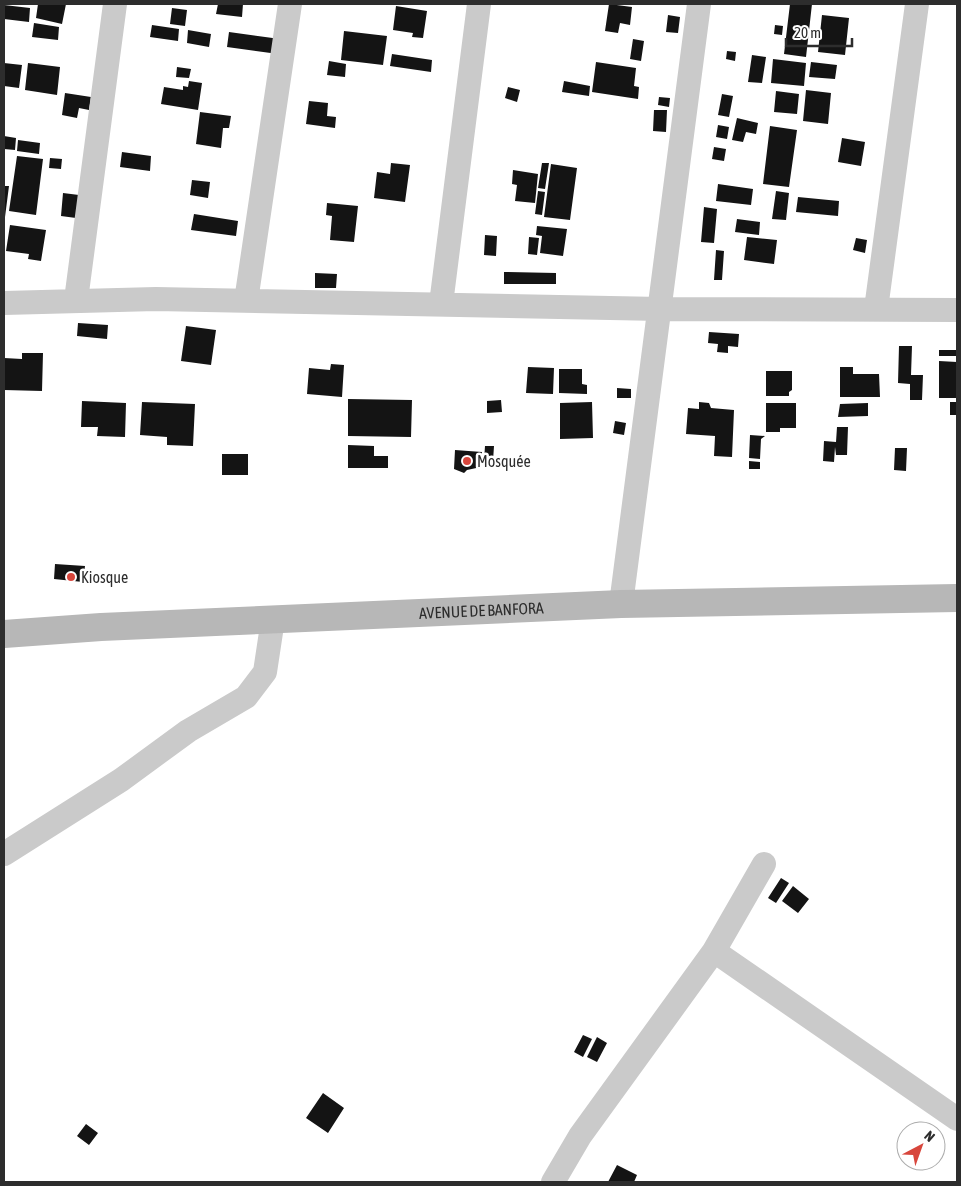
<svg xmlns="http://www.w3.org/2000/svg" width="961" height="1186" viewBox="0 0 961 1186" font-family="'Asap Condensed',sans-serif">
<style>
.building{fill:#141414}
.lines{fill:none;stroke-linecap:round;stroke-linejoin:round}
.street{stroke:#cacaca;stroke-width:24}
.secondary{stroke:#b7b7b7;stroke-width:28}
.poi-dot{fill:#d8463c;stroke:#fff;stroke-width:2}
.labels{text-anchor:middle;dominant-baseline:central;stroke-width:5;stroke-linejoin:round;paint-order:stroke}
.poi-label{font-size:16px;fill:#2d2d2d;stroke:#fff;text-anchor:start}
.street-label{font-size:16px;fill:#2d2d2d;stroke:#fff}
</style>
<rect width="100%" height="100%" fill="#fff"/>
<path class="building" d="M38 4H66L62 24 36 18Z
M218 4H243L242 17 216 14Z
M609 4 632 7 630 25 620 23 618 33 605 31Z
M790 4H812L806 57 784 54Z
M4 5 30 8 29 22 4 19Z
M396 6 427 11 423 38 412 37 413 33 393 30Z
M172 8 187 10 185 26 170 24Z
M668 15 680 17 678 33 666 32Z
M822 15 849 18 845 55 818 52Z
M34 23 59 27 58 40 32 37Z
M152 25 179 29 178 41 150 37Z
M775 25 783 26 782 35 774 34Z
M188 30 211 34 209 47 187 43Z
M344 31 387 36 383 65 341 60Z
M229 32 280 39 278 54 227 47Z
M633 39 644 41 641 61 630 59Z
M727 51 736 52 735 61 726 59Z
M392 54 432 60 431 72 390 66Z
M752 55 766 57 762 83 748 82Z
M773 59 806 63 804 86 771 83Z
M329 61 346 64 345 77 327 75Z
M596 62 636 68 634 86 639 87 638 99 592 92Z
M811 62 837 65 835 79 809 77Z
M4 63 22 65 19 88 4 86Z
M28 63 60 67 57 95 25 90Z
M177 67 191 69 189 78 176 77Z
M189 81 202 83 198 110 161 104 164 87 183 90V86L188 87Z
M564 81 590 86 589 96 562 92Z
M508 87 520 90 517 102 505 98Z
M806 90 831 93 828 124 803 121Z
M776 91 799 94 797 114 774 112Z
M65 93 91 97 89 110 79 108 77 118 62 115Z
M722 94 733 96 729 117 718 115Z
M659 97 670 98 669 107 658 105Z
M309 101 328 103 327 116 336 117 335 128 306 124Z
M654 110H667L666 132 653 131Z
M200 112 231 116 229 128H223L221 148 196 144Z
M737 118 758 123 756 134 746 132 743 142 732 140Z
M718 125 729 127 727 139 716 137Z
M770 126 797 130 789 187 763 184Z
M4 136 16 138 15 150 4 149Z
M842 138 865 142 861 166 838 162Z
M18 140 40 143 39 154 17 151Z
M714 147 726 149 724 161 712 159Z
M122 152 151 156 150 171 120 167Z
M17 156 43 159 36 215 9 211Z
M50 158 62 159 61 169 49 168Z
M391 163 410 165 405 202 374 198 377 172 390 174Z
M542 163H549L545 189 538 188Z
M551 164 577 168 570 220 544 217Z
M513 170 538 174 535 203 515 201 517 185 512 184Z
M192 180 210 182 208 198 190 195Z
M718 184 753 189 751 205 716 201Z
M4 186H9L5 217H4Z
M538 191 545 192 542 215 535 214Z
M776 191 789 193 786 220 772 219Z
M63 193 79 195 76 218 61 216Z
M798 197 839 201 838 216 796 212Z
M327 203 358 206 354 242 330 240 332 216 326 215Z
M704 207 717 209 714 243 701 242Z
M194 214 238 221 236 236 191 230Z
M737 219 760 222 759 235 735 232Z
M10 225 46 230 41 261 28 259 29 254 6 251Z
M537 226 567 229 563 256 540 253 542 236 536 235Z
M485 235 497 236 496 256 484 255Z
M529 237 539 238 537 255 528 254Z
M747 237 777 240 774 264 744 260Z
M856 238 867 240 865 253 853 250Z
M716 250 724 251 722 280H714Z
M504 272 556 273V284H504Z
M315 273 337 274 336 288H315Z
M78 323 108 325 107 339 77 336Z
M186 326 216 330 211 365 181 361Z
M709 332 739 334 738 347 728 346V353L717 352 718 344 708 343Z
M899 346H912L911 375H923L922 400H910V384L898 383Z
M939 350H957V356H939Z
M22 353H43L42 391 4 390V358L22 359Z
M939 361 957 362V398H939Z
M331 364 344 365 342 397 307 394 309 368 330 370Z
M528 367 554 368 553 394 526 393Z
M840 367H853V374H879L880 397H840Z
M559 369H582V384L587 385V394L559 393Z
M766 371H792V390L789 392V396H766Z
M617 388 631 389V398H617Z
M348 399 412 400 411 437 348 436Z
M501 400 502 412 487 413V401Z
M82 401 126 403 125 437 97 436 98 427H81Z
M142 402 195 404 193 446 167 445V437L140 435Z
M592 402 593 438 560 439V403Z
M699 402 709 403 711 408 734 410 732 457 714 456 715 436 686 434 688 408 699 409Z
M950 402H957V415H950Z
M766 403H796V428H780V432H766Z
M868 403V416L838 417 840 404Z
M615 421 626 423 624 435 613 433Z
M837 427H848L847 455H836L835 447 834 462 823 461 824 441 836 442Z
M750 435 765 436 761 439 760 459 749 458Z
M348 445 374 446V456H388V468H348Z
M485 446H494L493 461H484Z
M895 448H907L906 471 894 470Z
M455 450 482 452 481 467 467 470 464 473 454 469Z
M222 454H248V475H222Z
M749 461 760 462V469H749Z
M55 564 85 566 83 582 54 579Z
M781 878 789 883 776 903 768 898Z
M793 886 809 899 798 913 782 901Z
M583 1035 592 1039 583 1057 574 1052Z
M597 1037 607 1043 597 1062 587 1057Z
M323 1093 344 1108 328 1133 306 1118Z
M86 1124 98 1133 89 1145 77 1136Z
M617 1165 637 1175 634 1182H608Z"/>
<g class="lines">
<path class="street" d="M76 300 115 4
M246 301 290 4
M4 303 156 299 661 309 957 310
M441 304 479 4
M876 309 917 4
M621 604 699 4
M4 854 121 780 188 731 246 697 265 672 273 619
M714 951 957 1119
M553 1182 580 1136 714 951 764 864"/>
<path class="secondary" id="s1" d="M4 634 101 627 621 604 957 598"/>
</g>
<g class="poi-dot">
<circle cx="467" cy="461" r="5"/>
<circle cx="71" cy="577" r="5"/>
</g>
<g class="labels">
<g class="poi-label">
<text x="477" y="461">Mosquée</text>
<text x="81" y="577">Kiosque</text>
</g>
<g class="street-label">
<text stroke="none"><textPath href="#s1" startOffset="478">AVENUE DE BANFORA</textPath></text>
</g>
</g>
<rect width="961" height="1186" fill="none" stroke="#2d2d2d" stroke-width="10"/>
<g transform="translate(921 1146) rotate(41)"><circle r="24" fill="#ffffff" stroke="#ababab"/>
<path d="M0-4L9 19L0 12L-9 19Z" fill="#d8463c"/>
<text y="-8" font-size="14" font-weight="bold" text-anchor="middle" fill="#2d2d2d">N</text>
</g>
<path d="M786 38v8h66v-8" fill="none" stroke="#2d2d2d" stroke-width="2.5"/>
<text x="794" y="38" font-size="15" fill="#2d2d2d" stroke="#ffffff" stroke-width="4" paint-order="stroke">20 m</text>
</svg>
